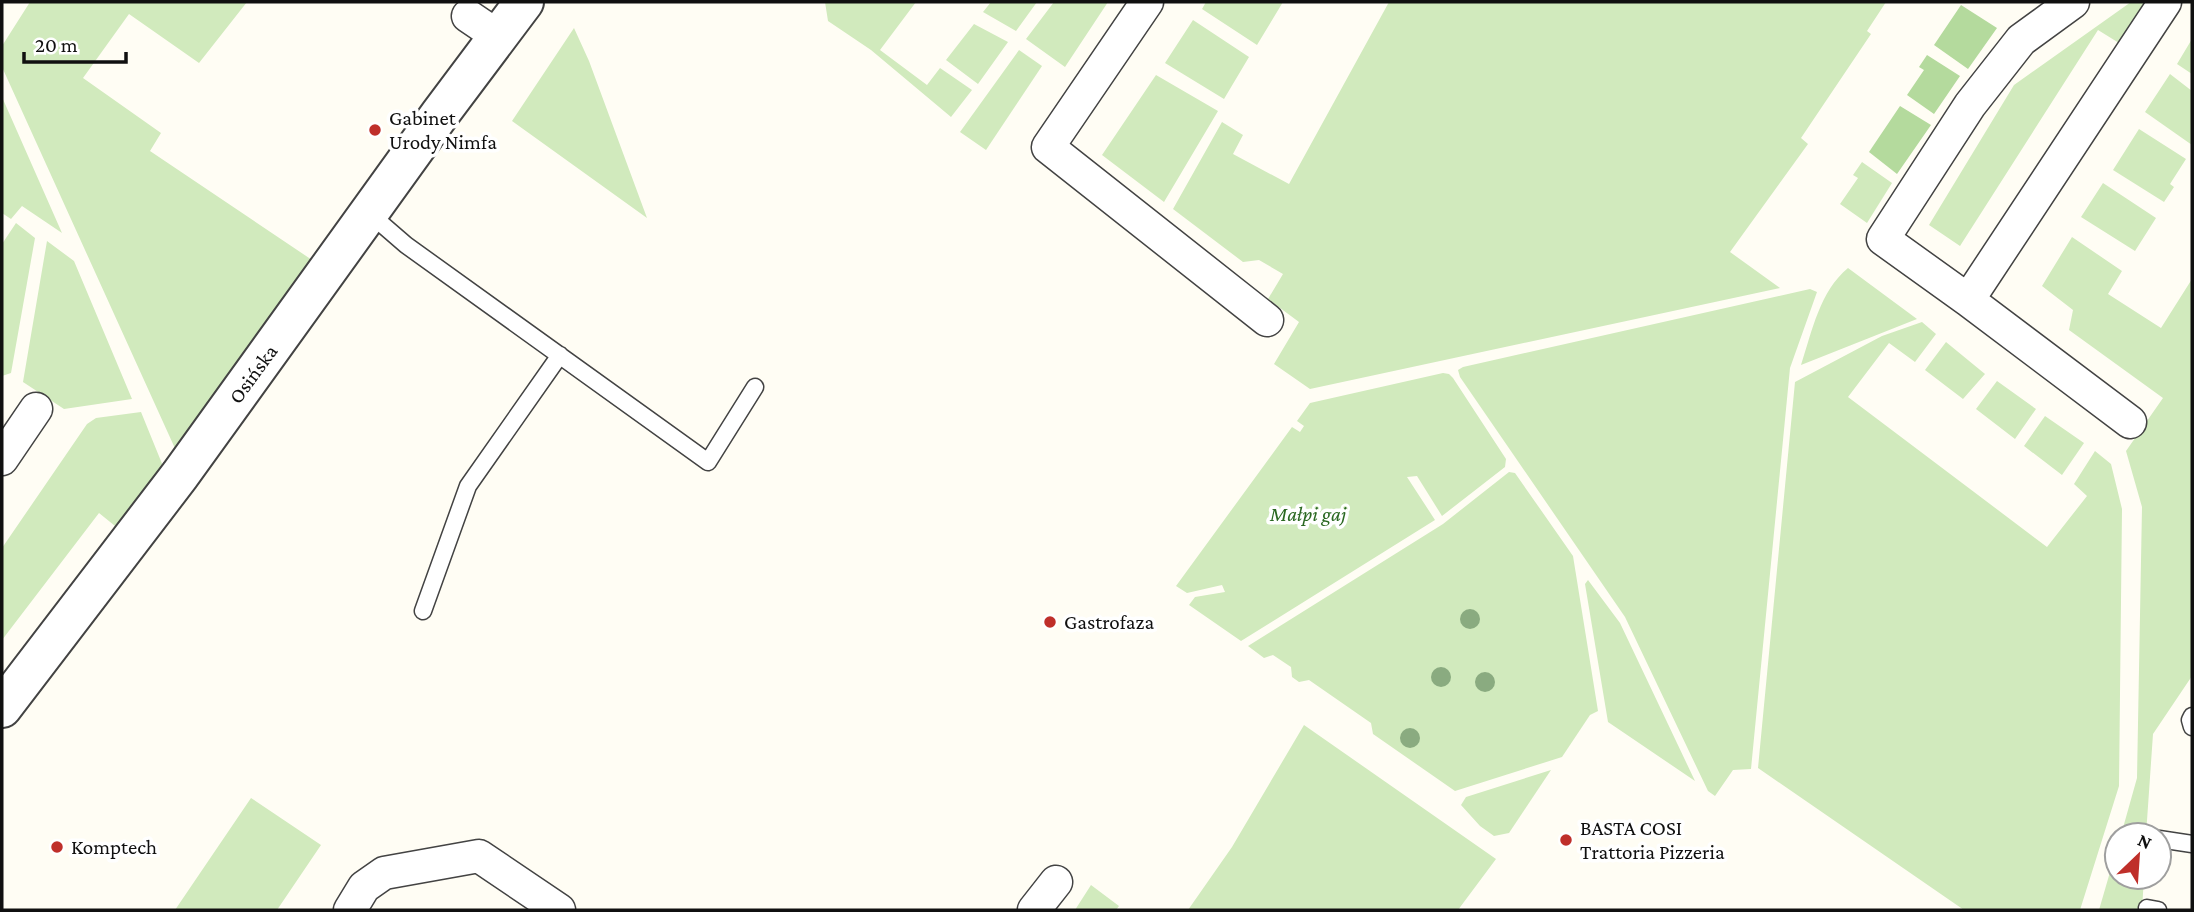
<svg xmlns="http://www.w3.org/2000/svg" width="2194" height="912" viewBox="0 0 2194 912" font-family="'Crimson Pro',serif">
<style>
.green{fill:#d1eabd}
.forest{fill:#b4da9d}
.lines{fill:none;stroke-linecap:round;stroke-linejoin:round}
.service-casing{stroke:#434343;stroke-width:19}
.minor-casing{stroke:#434343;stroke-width:35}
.tertiary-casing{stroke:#434343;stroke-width:42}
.service{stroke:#fff;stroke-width:16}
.minor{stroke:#fff;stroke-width:32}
.tertiary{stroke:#fff;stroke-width:38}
.tree{fill:#8aab80}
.poi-dot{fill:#bf2f2a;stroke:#fff;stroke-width:2.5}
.labels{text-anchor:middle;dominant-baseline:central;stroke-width:7;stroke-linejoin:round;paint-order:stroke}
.poi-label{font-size:21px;fill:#101010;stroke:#fff;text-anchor:start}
.street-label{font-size:21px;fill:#101010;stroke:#fff}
.park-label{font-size:21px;font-style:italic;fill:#2a6821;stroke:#fff}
</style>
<rect width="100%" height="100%" fill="#fffdf4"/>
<path class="green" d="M30 2H247L199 63 129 14 83 78 161 133 150 151 318 264 178 455 2 67V46Z
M825 2H916L880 50 927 85 940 68 972 90 951 117 871 50 828 21Z
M991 2H1037L1016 31 983 12Z
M1054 2H1108L1065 67 1026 39Z
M1206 2H1283L1257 45 1202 9Z
M1389 2H1886L1867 31 1871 34 1801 138 1808 144 1730 252 1780 288 1310 389 1274 364 1299 322 1268 299 1283 274 1259 260 1243 262 1173 209 1222 122 1243 135 1233 154 1289 184Z
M2131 2H2147L2119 43 2098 30 1960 246 1929 225 2014 85Z
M1193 20 1249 57 1224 99 1165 63Z
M974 24 1008 42 978 84 946 60Z
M574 28 589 61 647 218 512 121Z
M2192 39V74L2177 64Z
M1019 50 1042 66 986 150 960 132Z
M2170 74 2192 91V145L2145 112Z
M1156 75 1218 111 1164 202 1102 155Z
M2 97 62 233 22 206 11 219 2 213Z
M2139 129 2186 159 2170 184 2174 187 2164 202 2113 170Z
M1862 162 1892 183 1867 223 1840 204 1858 178 1853 175Z
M2103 183 2156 218 2135 251 2081 217Z
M16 223 35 238 11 373 2 376V244Z
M2072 237 2122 271 2108 294 2161 328 2192 279V676L2153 734 2146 835H2121L2137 778 2142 507 2126 451 2163 398 2069 330 2073 310 2042 286Z
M47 241 74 261 132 399 64 409 23 382Z
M1848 268 1917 319 1801 365C1812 331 1820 291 1848 268Z
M1810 289 1817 292 1790 368 1751 769 1733 770 1715 796 1708 791 1625 617 1460 377 1458 370 1463 367Z
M1922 322 1936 334 1915 362 1889 343 1848 397 2047 547 2087 496 2074 484 2095 451 2111 464 2122 509 2119 786 2080 910H1964L1758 768 1795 382 1882 336Z
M1946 342 1985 374 1963 399 1925 370Z
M1443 373 1449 374 1453 378 1506 459 1505 467 1442 516 1417 476 1407 477 1435 520 1241 641 1189 605 1195 597 1225 592 1222 585 1187 593 1176 586 1292 427 1300 432 1304 426 1297 421 1310 403Z
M1997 381 2036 409 2015 439 1976 409Z
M141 412 165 471 120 530 99 513 2 640V548L87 424 96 418Z
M2045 416 2084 443 2062 475 2024 446Z
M1509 472 1515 473 1573 556 1598 711 1590 715 1562 757 1455 791 1373 734 1371 723 1309 680 1299 682 1292 677 1291 667 1273 655 1264 658 1248 646 1443 524Z
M1588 580 1620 623 1695 781 1608 722 1585 584Z
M1304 725 1496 859 1458 910H1188L1232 847Z
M1551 770 1509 833 1494 836 1480 826 1461 805 1466 797Z
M251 798 321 845 277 910H175Z
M2117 848V877H2144L2142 910H2099Z
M1091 885 1119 906 1116 910H1075Z"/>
<path class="forest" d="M1961 5 1997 28 1968 69 1934 45Z
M1927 55 1960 76 1934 114 1907 95 1924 70 1919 67Z
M1900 106 1931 125 1897 174 1869 152Z"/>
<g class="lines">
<defs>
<path id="service" d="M369 213 406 245 708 462 755 387
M423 611 468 486 560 355
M2192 716 2190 720 2192 727
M2159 839 2192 844
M2147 908 2158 910"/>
<path id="minor" d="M1147 2 1048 147 1267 320
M468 16 499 37
M1968 300 1883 239 1970 105 2021 40 2073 2
M2130 422 1968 300 2165 2
M2 459 36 409
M350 910 364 887 384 873 479 856 559 910
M1034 910 1056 882"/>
<path id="tertiary" d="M2 708 180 475 440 114 524 2"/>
</defs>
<use href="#service" class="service-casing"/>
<use href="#minor" class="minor-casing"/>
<use href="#tertiary" class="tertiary-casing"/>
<use href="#service" class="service"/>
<use href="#minor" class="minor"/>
<use href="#tertiary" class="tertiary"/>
</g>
<g class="tree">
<circle cx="1470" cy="619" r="10"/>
<circle cx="1441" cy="677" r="10"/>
<circle cx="1485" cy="682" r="10"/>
<circle cx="1410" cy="738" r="10"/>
</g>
<g class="poi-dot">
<circle cx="375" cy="130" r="7"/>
<circle cx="1050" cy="622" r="7"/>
<circle cx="1566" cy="840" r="7"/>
<circle cx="57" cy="847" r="7"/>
</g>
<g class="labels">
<g class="poi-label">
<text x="389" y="118">Gabinet<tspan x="389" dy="24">Urody Nimfa</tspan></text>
<text x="1064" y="622">Gastrofaza</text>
<text x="1580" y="828">BASTA COSI<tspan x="1580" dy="24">Trattoria Pizzeria</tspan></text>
<text x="71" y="847">Komptech</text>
</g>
<g class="street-label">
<text transform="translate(253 374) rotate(-54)">Osińska</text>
</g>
<g class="park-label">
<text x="1308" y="514">Małpi gaj</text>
</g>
</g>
<rect width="2194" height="912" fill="none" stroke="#101010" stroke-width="7"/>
<g transform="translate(2138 856) rotate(25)"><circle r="33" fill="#ffffff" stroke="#9f9f9f" stroke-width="2"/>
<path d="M0-5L12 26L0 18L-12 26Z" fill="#bf2f2a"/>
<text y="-10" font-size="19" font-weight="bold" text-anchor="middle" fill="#101010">N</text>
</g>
<path d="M24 52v10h102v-10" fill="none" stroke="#101010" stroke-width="3.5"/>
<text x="35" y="52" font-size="21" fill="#101010" stroke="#ffffff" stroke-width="5" paint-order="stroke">20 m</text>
</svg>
